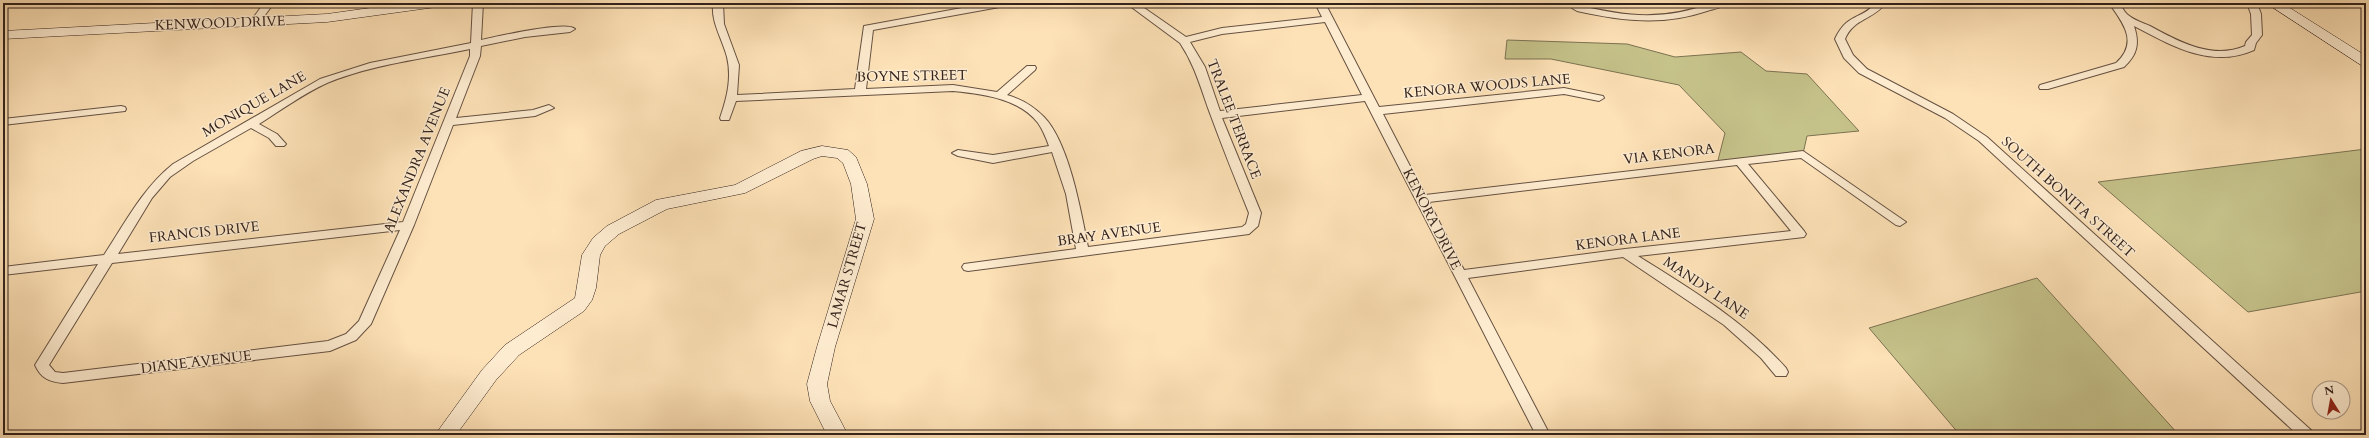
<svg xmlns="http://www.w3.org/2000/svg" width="2369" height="438" viewBox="0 0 2369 438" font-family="Cardo,serif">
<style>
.green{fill:#c5c28a;stroke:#7c7252}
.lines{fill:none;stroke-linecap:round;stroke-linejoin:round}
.street-casing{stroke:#655142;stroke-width:2}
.secondary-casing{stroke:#32211b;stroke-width:1}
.street{fill:#feecd0;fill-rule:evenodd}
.secondary{fill:#feecd0;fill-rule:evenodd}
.labels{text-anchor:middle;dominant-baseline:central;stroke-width:3;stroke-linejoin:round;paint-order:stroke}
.street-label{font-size:14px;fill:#32211b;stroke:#feecd0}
</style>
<rect width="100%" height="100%" fill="#fee2b7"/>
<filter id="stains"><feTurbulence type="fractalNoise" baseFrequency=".005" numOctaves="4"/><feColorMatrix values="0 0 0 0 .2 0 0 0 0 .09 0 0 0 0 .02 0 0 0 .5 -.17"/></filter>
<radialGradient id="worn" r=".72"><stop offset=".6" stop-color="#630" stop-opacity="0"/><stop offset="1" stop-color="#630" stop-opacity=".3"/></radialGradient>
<path class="green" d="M1507 40 1627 44 1675 57 1741 52 1766 71 1807 74 1859 131 1807 136 1803 154 1717 164 1725 133 1679 85 1551 59H1505Z
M2366 149V291L2248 312 2098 182Z
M2037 278 2179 435H1960L1869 328Z"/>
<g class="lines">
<defs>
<path id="street" d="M264 3H274L259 23H253L251 21Z
M473 3H483L481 40C495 37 567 20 575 29L570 32 525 37 481 46 480 56 456 118 533 110 549 105 554 108 535 116 453 125 414 225 371 324 356 340 330 351 63 383C49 382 41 378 35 365L98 264 3 275V267L104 255C125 223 143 188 173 164L320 79 370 63 471 43ZM470 49V56L403 222 118 254 152 198 170 177 193 161 251 128 269 138 276 146H284L286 144 277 134 259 124C281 110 303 94 327 83 373 64 423 59 470 49ZM400 230 359 321 346 334 328 341 63 373 55 372 49 365 112 263Z
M713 3H723L724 24 739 65 737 95 855 89 864 26 989 3H1010L1005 6 873 30 866 89 953 85 997 92 1027 66H1035L1036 68 1035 70 1007 95C1021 99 1033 106 1044 117 1069 143 1081 211 1088 247L1242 227 1246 224 1249 213C1236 181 1223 149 1211 116 1201 90 1196 67 1180 43L1126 3H1137L1186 37 1222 28 1322 17 1315 3H1325L1379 107 1564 88 1603 96 1604 98 1599 101 1564 94 1383 114 1425 195 1803 151 1906 222 1900 226 1896 225 1801 158 1748 164 1804 231 1806 234 1804 237 1638 256C1691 289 1744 321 1786 368L1788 372 1786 376H1776L1761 358 1724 325 1623 257 1468 278 1550 435H1536L1365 101 1222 118 1261 213 1258 226 1249 234 968 271 964 270 962 267 964 264 1076 249 1066 194 1052 152 993 163 958 156 952 153 958 150 993 155 1049 146C1046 138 1043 130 1038 123 1019 98 982 94 953 91L736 101 729 120H721L720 118C727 98 732 78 727 57 722 38 711 23 713 3ZM1325 22 1362 95 1220 111 1205 67 1190 42 1222 34ZM1737 165 1791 231 1625 249 1464 270 1429 202Z
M1713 3H1727C1723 8 1713 9 1707 11 1663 26 1622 21 1577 11L1572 8 1577 5C1629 17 1661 21 1713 3Z
M1876 3H1886C1873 20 1854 18 1845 39L1853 55 1867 69 1953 114 1987 137 2312 431 2314 435H2298L1979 141 1945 118 1859 73 1844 58 1835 39C1847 13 1861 20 1876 3Z
M2109 3H2119C2122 7 2125 13 2128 15 2134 20 2143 23 2150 26 2179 42 2213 60 2245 46L2246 42 2252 35 2251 14 2247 3H2257L2261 14 2262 35 2256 43 2254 50C2211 69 2172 46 2134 26 2140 44 2137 55 2124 67L2048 89H2040L2039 87 2040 85 2116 63C2139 42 2123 23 2109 3Z
M121 106 125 107 126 109 125 111 3 125V119Z"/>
<path id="secondary" d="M406 3H443L436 7 327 22 3 39V31L327 14Z
M2266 3H2282L2366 56V66L2361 65Z
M822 146 848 150 856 157 867 184 874 219 835 347 827 384 830 401 848 435H827L810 401 807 384 817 347 856 219 851 184 843 163 837 158 822 156 813 159 745 193 667 209 619 234 605 246 600 255 596 288 592 300 584 311 519 355 496 380 456 435H435L482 370 505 345 575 298 582 255 593 238 607 226 656 200 735 185 801 151Z"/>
</defs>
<use href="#street" class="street-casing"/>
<use href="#secondary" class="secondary-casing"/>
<use href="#street" class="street"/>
<use href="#secondary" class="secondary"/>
</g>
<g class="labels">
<g class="street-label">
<text transform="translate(220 23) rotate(-2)">KENWOOD DRIVE</text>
<text transform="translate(912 76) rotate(-1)">BOYNE STREET</text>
<text transform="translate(1487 86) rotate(-5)">KENORA WOODS LANE</text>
<text transform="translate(254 104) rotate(-30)">MONIQUE LANE</text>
<text transform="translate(1234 119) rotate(69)">TRALEE TERRACE</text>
<text transform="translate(1669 154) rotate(-7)">VIA KENORA</text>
<text transform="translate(417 160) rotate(-68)">ALEXANDRA AVENUE</text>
<text transform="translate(2068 197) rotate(42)">SOUTH BONITA STREET</text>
<text transform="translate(1432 219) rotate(63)">KENORA DRIVE</text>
<text transform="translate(204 232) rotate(-6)">FRANCIS DRIVE</text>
<text transform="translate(1109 234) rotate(-8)">BRAY AVENUE</text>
<text transform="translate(1628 239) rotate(-7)">KENORA LANE</text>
<text transform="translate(847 275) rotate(-74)">LAMAR STREET</text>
<text transform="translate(1706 288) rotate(34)">MANDY LANE</text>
<text transform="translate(196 362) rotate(-7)">DIANE AVENUE</text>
</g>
</g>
<rect width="2369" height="438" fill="none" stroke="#fee2b7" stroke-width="16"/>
<rect x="4" y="4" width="2361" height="430" fill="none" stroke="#32211b" stroke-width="2"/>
<rect x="8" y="8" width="2353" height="422" fill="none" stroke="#32211b"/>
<g transform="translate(2331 400) rotate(349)"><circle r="19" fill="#feecd0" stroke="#ac9b88"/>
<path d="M0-3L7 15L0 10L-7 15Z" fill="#8f2418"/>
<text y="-6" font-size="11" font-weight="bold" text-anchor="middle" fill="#32211b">N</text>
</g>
<rect width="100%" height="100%" filter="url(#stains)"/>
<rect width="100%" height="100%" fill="url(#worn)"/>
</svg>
